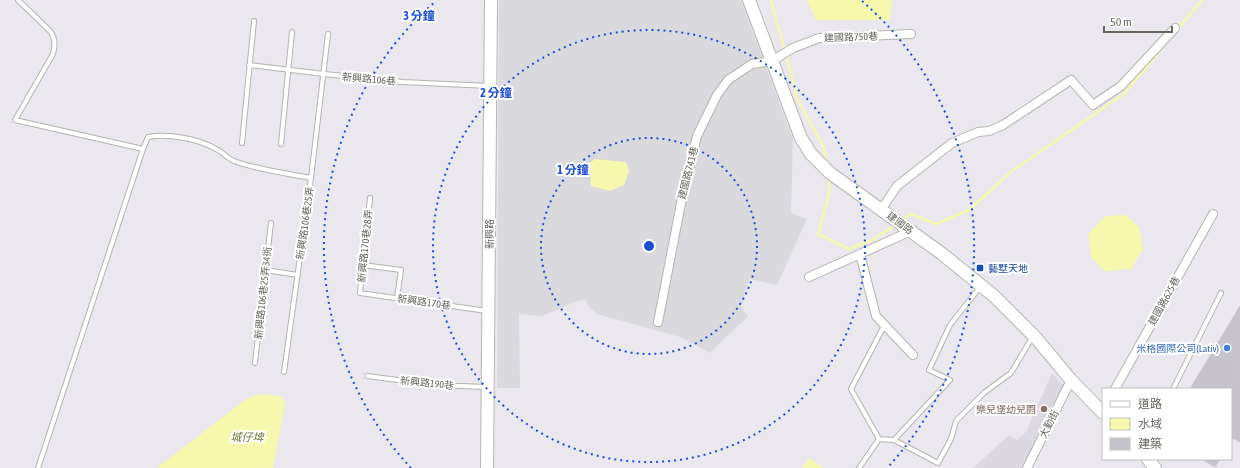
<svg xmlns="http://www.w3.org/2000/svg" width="1240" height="468" viewBox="0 0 1240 468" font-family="'Asap Condensed','Noto Sans TC',sans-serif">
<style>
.industrial{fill:#dad9de}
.education{fill:#dbd8e2}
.water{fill:#f6f8ad}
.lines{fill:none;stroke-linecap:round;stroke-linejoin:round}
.stream{stroke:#f6f8ad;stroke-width:2.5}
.building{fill:#c6c3cb;stroke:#c9c5d3}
.lane-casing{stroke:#b4b5af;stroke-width:6}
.street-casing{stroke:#b4b5af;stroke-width:10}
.secondary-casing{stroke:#b6b8b1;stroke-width:14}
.lane{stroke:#fff;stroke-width:4}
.street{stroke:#fff;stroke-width:8}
.secondary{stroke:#fff;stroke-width:12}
.ring{fill:none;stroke:#1d4ed8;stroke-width:2;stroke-dasharray:2 4}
.transit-dot{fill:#1a4fb4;stroke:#fff;stroke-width:1.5}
.shop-dot{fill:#3f7fe0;stroke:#fff;stroke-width:1.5}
.education-dot{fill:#8d6e63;stroke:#fff;stroke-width:1.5}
.labels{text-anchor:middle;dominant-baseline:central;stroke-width:4;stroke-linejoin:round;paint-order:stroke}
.street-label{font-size:10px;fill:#65665e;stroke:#fff}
.transit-label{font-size:10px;fill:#164399;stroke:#fff;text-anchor:start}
.shop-label{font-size:10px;fill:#366cbe;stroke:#fff;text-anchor:end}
.education-label{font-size:10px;fill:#785e54;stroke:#fff;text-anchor:end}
.water-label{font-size:11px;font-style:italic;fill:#707737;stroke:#fff}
.centre{fill:#1d4ed8;stroke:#fff;stroke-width:2}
.ring-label{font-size:12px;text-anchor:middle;font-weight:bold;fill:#1d4ed8;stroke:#fff;stroke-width:4;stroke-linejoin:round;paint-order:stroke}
</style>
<rect width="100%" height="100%" fill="#eae7ef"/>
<path class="industrial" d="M499 0H741L793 139 791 213 807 219 777 285 749 279 741 307 748 316 710 353 680 337 597 314 589 307 586 300H580L542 316 519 314 520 388H497Z"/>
<path class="education" d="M1052 373 1064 386 1022 468H973L1009 435 1017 440 1026 432Z"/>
<path class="water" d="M807 0H892L890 20H816Z
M595 159 626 162 629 171 624 185 610 191 591 186 590 163Z
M1126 215 1139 227 1143 249 1131 269 1105 271 1091 257 1088 234 1106 216Z
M259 394 272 395 282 397 285 404 273 468H157L246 399Z
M809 458 824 468H802Z"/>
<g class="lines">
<path class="stream" d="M771 0 785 51
M1177 30 1202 0
M786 54 797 98 824 148 826 163
M828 178 830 191 818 234 849 249 874 239 895 225
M902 220 911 214 936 224 969 210 1012 171 1125 93 1167 42"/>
</g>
<path class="building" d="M1240 306V442L1233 438 1231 441V389H1190Z
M1202 459H1220L1215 467Z"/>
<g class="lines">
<defs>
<path id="lane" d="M18 0 50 31C56 38 55 46 53 54L15 120 143 149
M249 65 324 74 403 82 489 86
M242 143 254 21
M281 144 292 32
M370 198 360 293 487 311
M363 265 401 270 397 298
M265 270 298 275
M255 363 271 223
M284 372 311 178 328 34
M367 376 436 385 486 387
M1173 389 1221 293
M879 439 894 440 938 463 951 439 956 421 985 392 1011 373 1033 336
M894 440 950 380 929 370 950 325 980 287
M38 468 143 149 148 137C168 133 199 139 216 149 223 152 228 159 234 161 258 170 286 173 311 178
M859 468 879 439 851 389 885 324"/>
<path id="street" d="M881 210 897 186 952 143 978 132 989 131 1003 125 1071 80 1093 105 1121 86 1175 28
M860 254 876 316 913 355
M809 277 911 231
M658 322 683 193 697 136 717 95 728 80 752 64 772 61 793 48 819 38 911 34
M1115 389 1213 214
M1027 468 1071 380"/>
<path id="secondary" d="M749 0 801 138 811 154 830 173 941 253 994 296 1036 338 1071 380 1103 413
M1148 459 1155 468
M487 468 491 0"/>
</defs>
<use href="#lane" class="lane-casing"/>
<use href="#street" class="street-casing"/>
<use href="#secondary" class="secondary-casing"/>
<use href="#lane" class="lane"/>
<use href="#street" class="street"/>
<use href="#secondary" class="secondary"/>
</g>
<g class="ring">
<circle cx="649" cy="246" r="108"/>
<circle cx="649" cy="246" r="216"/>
<path d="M411 468A325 325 0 0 1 436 1M862 1A325 325 0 0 1 887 468"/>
</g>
<rect class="transit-dot" x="976" y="264" width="8" height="8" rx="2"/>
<circle class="shop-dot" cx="1227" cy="348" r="4"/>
<circle class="education-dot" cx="1044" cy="409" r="4"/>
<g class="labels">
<g class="street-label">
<text transform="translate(851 37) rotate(-2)">建國路750巷</text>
<text transform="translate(369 79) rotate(5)">新興路106巷</text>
<text transform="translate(688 173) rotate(-76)">建國路741巷</text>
<text transform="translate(305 223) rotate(-82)">新興路106巷25弄</text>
<text transform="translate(900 223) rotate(36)">建國路</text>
<text transform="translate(489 234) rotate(-90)">新興路</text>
<text transform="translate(365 246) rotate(-84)">新興路170巷28弄</text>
<text transform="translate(263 293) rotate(-84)">新興路106巷25弄34衖</text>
<text transform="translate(1164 301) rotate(-61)">建國路625巷</text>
<text transform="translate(424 302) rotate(8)">新興路170巷</text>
<text transform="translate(427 383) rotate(6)">新興路190巷</text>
<text transform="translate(1049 424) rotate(-63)">大勤街</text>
</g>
<g class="transit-label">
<text x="988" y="268">藝墅天地</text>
</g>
<g class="shop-label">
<text x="1219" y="348">米格國際公司(Lativ)</text>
</g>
<g class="education-label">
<text x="1036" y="409">樂兒堡幼兒園</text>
</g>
<g class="water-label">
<text x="247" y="437">城仔埤</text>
</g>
</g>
<circle cx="649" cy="246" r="6" class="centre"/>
<g class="ring-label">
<text x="419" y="20">3 分鐘</text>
<text x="496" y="97">2 分鐘</text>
<text x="573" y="174">1 分鐘</text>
</g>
<rect x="1102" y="388" width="130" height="72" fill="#ffffff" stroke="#c1c2bf"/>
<rect x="1110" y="401" width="20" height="6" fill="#ffffff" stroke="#c1c2bf"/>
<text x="1138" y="408" font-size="12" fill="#65665e">道路</text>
<rect x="1110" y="418" width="20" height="12" fill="#f6f8ad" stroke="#c1c2bf"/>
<text x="1138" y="428" font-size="12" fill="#65665e">水域</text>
<rect x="1110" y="438" width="20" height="12" fill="#c6c3cb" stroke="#c1c2bf"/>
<text x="1138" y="448" font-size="12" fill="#65665e">建築</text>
<path d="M1104 26v6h68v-6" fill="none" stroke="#65665e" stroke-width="2"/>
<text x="1110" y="26" font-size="12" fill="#65665e" stroke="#ffffff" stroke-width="3" paint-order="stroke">50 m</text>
</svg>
